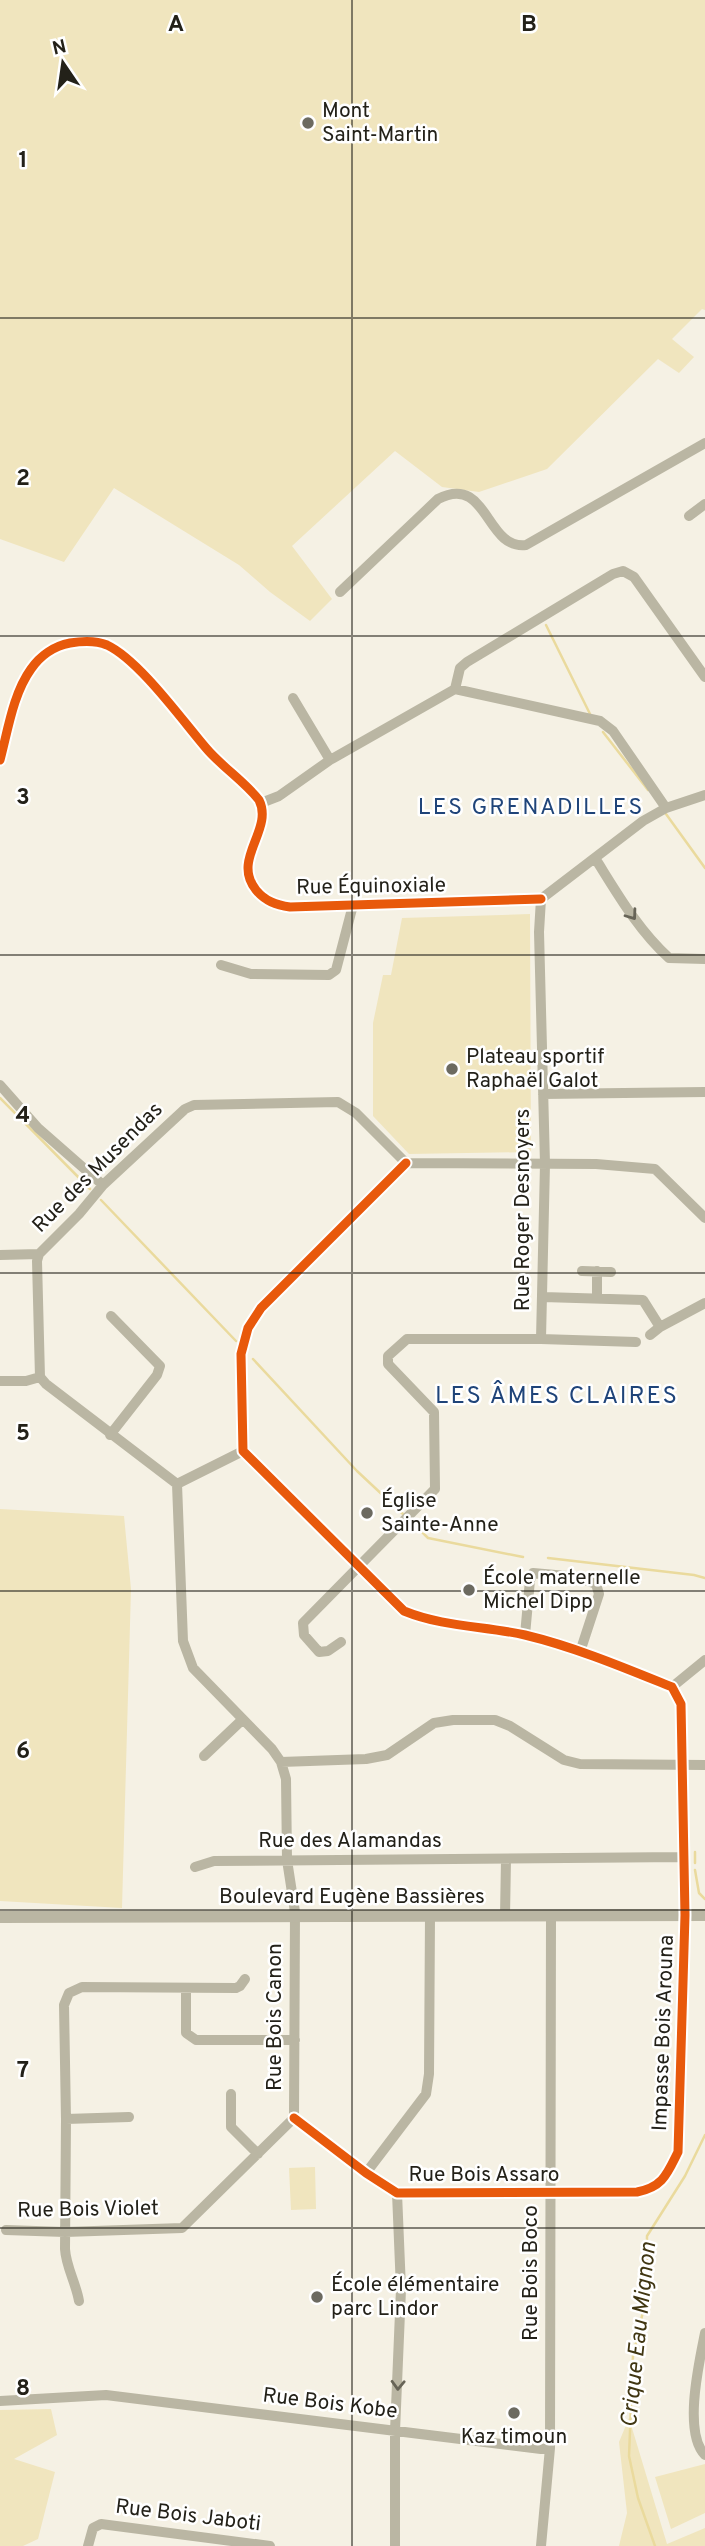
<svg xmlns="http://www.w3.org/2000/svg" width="705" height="2546" viewBox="0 0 705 2546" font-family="Overpass,sans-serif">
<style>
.green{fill:#f0e5be}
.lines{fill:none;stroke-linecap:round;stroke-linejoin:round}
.stream{stroke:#eada9d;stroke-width:2.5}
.minor{stroke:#bab6a3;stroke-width:10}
.tertiary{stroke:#bab6a3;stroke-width:12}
.cycleway-casing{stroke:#fff;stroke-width:13}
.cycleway{stroke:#e8590c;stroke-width:9}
.oneway{stroke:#676457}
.grid{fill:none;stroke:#232119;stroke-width:2;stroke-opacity:0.55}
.poi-dot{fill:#6c6a60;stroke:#fff;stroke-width:2.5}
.labels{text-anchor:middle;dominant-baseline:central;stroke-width:5;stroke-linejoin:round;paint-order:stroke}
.poi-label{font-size:21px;fill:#232119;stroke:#fff;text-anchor:start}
.street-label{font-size:21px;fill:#232119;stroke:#fff}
.neighbourhood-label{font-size:23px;letter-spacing:2px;fill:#1f4479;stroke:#fff}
.water-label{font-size:23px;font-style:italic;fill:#403612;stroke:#fff}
.quarter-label{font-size:24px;letter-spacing:2px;fill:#1f4479;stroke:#fff}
.grid-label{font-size:23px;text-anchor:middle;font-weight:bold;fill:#232119;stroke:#fff;stroke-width:5;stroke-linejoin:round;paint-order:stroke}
</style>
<rect width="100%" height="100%" fill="#f5f1e4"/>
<path class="green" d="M0 0H705V310L702 309 672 339 694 357 679 373 658 359 547 469 479 492 442 487 395 451 292 546 332 599 310 621 270 592 239 565 114 488 64 562 0 539Z
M530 914 531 1152 409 1154 373 1116V1023L383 975H391L402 918Z
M0 1509 124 1516 131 1589 122 1908 0 1901Z
M315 2167 316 2209 291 2210 289 2168Z
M51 2409 57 2435 14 2459 55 2472 38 2539 23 2546H0V2410Z
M629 2418 667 2544 705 2528V2546H619L627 2513 619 2442Z
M705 2464V2513L671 2529 655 2477Z"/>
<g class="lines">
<path class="stream" d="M546 625 591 716
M603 732 648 790
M666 814 705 868
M0 1098 90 1189
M101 1200 236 1341
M253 1359 357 1471 404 1515
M414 1524 428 1538 523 1557
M548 1558 694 1575 705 1578
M695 1863V1852
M695 1870 699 1893 705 1899
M655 2546 638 2498 629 2456 633 2356 646 2298 647 2236 685 2176 705 2135"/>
<path class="minor" d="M689 516 705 504
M340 592 438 499C488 473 485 550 526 545L705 443
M455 689 460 668 467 662 613 574 623 571 634 577 705 677
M455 689 600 721 613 731 666 808
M293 698 330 760
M0 760C8 730 13 694 31 669 40 656 54 646 70 643 82 641 95 640 107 645 139 660 182 720 206 748 222 767 244 781 259 800 274 830 231 859 256 890 265 901 276 905 290 907L541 899
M261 803 279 796 330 760 455 689
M595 858C617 893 638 930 669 958L705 959
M221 965 251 974 329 975 336 970 353 905
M0 1085 38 1128 103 1185
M543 1094 705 1092
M406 1163 596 1164 655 1169 705 1218
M0 1255 39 1254
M582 1271 611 1272
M597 1271V1298
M543 1297 643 1300 660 1327
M650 1335 660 1327 705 1303
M541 1339 545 1164 539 932 541 899 643 821 666 808 705 795
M0 1381H26L40 1377
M110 1435 157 1375 160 1366 111 1316
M177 1484 46 1384 40 1377 37 1261 39 1254 79 1214 103 1185 185 1109 194 1105 338 1102 356 1113 406 1163
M177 1484 183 1641 193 1668 272 1749 281 1762 286 1779 287 1860 295 1912 294 2118
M177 1484 243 1451
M525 1635 530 1580 533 1573 578 1577 596 1584 599 1594 580 1652
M341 1642 328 1651 319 1652 304 1635 303 1623 435 1489 434 1412 388 1364V1356L407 1339H541L636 1342
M672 1687 705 1660
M204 1756 242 1720
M281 1762 366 1759 387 1755 434 1723 453 1720H495L510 1726 564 1760 580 1764 705 1765
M195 1867 214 1861 683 1857
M505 1916 506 1859
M186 1989V2033L196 2040H295
M231 2094V2127L258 2154
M294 2118 366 2173 397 2193 637 2192C663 2187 667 2174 678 2152L685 1915 681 1704 672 1687C625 1668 575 1647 525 1635 485 1626 443 1627 404 1611L243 1451 241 1354 248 1328 261 1308 406 1163
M66 2119 129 2117
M366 2173 426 2094 429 2074 430 1916
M6 2230 65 2232 182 2228 294 2118
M79 2301C76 2283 66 2267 65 2249L66 2119 64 2005 69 1993 82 1987 236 1988 240 1986 245 1979
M705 2333C699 2363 683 2433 705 2455
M0 2401 106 2395 541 2449 550 2448
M88 2546 93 2528 101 2524 270 2546
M395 2546V2431L401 2289 397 2193
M541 2546 550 2448 551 1916"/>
<path class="tertiary" d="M0 1917 705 1915"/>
<defs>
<path id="cycleway" d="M0 760C8 730 13 694 31 669 40 656 54 646 70 643 82 641 95 640 107 645 139 660 182 720 206 748 222 767 244 781 259 800 274 830 231 859 256 890 265 901 276 905 290 907L541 899
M294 2118 366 2173 397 2193 637 2192C663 2187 667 2174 678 2152L685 1915 681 1704 672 1687C625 1668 575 1647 525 1635 485 1626 443 1627 404 1611L243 1451 241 1354 248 1328 261 1308 406 1163"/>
</defs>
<use href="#cycleway" class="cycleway-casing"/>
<use href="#cycleway" class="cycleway"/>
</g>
<defs><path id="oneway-chevron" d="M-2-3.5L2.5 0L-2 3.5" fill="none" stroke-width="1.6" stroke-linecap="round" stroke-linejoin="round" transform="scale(1.75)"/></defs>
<g class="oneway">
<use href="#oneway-chevron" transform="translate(632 915) rotate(54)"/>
<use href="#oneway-chevron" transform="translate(398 2385) rotate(92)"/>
</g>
<path class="grid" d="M352 0V2546M0 318H705M0 636H705M0 955H705M0 1273H705M0 1591H705M0 1910H705M0 2228H705"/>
<g class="poi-dot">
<circle cx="308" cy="123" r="7"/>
<circle cx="452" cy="1069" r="7"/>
<circle cx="367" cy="1513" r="7"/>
<circle cx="469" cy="1590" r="7"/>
<circle cx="317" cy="2297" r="7"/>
<circle cx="514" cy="2413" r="7"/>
</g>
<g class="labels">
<g class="poi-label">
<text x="322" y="111">Mont<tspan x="322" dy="24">Saint-Martin</tspan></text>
<text x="466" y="1057">Plateau sportif<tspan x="466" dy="24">Raphaël Galot</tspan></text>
<text x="381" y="1501">Église<tspan x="381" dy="24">Sainte-Anne</tspan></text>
<text x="483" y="1578">École maternelle<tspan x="483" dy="24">Michel Dipp</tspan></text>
<text x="331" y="2285">École élémentaire<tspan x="331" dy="24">parc Lindor</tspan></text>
<text x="514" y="2437" text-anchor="middle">Kaz timoun</text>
</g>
<g class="street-label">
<text transform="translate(371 887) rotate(-1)">Rue Équinoxiale</text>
<text transform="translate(98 1168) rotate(-45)">Rue des Musendas</text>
<text transform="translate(523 1210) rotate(-90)">Rue Roger Desnoyers</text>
<text x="350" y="1841">Rue des Alamandas</text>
<text x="352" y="1897">Boulevard Eugène Bassières</text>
<text transform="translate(275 2017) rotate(-90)">Rue Bois Canon</text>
<text transform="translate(664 2033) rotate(-88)">Impasse Bois Arouna</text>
<text x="484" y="2175">Rue Bois Assaro</text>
<text transform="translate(88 2210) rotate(-1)">Rue Bois Violet</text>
<text transform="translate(531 2273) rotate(-90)">Rue Bois Boco</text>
<text transform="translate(330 2404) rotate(7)">Rue Bois Kobe</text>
<text transform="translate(188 2516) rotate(7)">Rue Bois Jaboti</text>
</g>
<g class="neighbourhood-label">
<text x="531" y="808">LES GRENADILLES</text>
</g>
<g class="water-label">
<text transform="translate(640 2335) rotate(-84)">Crique Eau Mignon</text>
</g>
<g class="quarter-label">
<text x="557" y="1397">LES ÂMES CLAIRES</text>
</g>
</g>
<g class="grid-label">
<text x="176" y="31">A</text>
<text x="529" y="31">B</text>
<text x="23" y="167">1</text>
<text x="23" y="485">2</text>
<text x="23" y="804">3</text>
<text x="23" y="1122">4</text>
<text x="23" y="1440">5</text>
<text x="23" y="1758">6</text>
<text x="23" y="2077">7</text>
<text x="23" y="2395">8</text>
</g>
<g transform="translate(63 63) rotate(347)" stroke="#ffffff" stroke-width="5" paint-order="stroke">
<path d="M0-5L12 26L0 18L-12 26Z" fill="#232119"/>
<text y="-10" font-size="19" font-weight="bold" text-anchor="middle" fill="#232119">N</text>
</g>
</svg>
